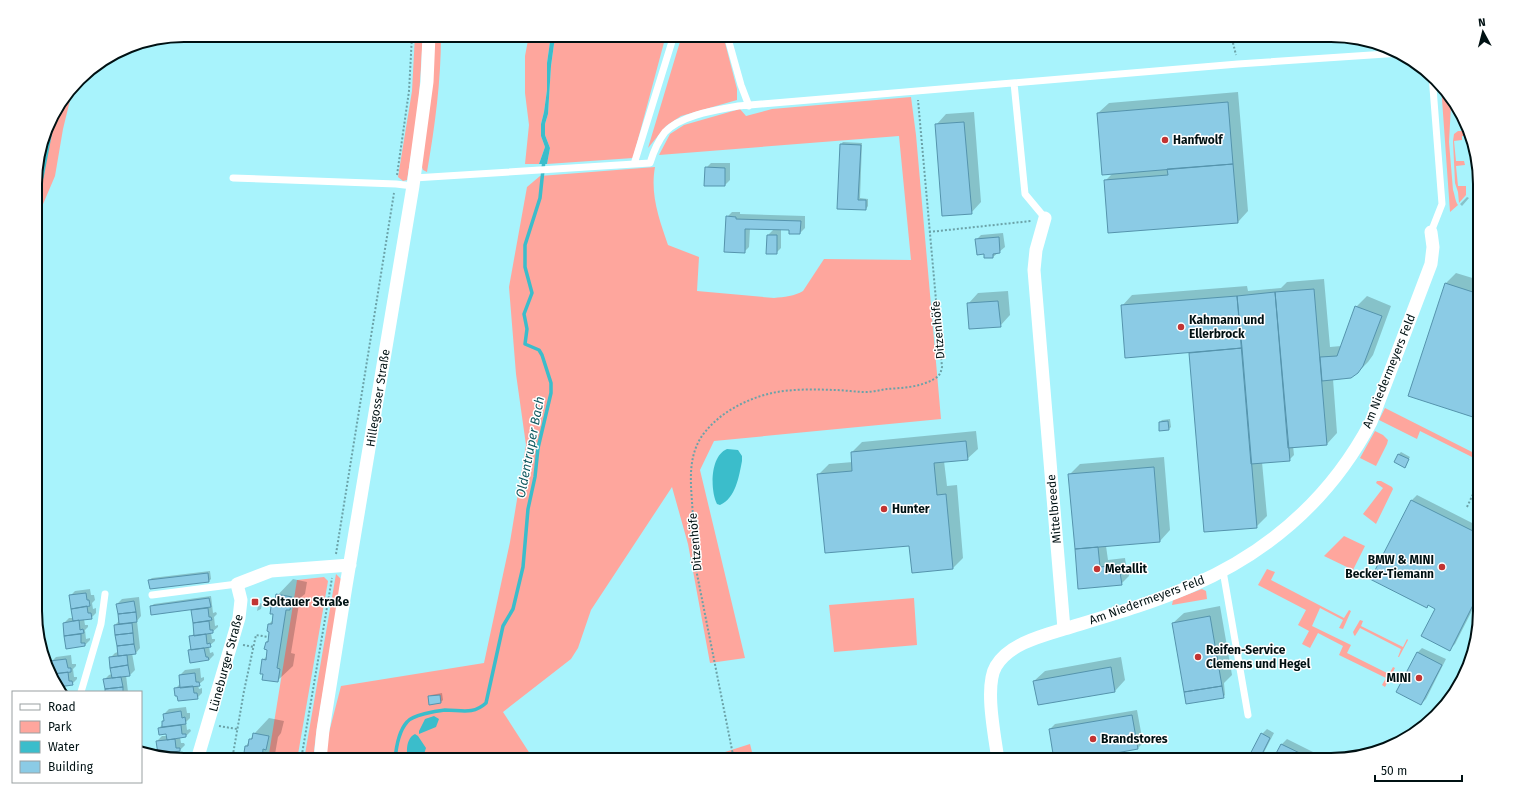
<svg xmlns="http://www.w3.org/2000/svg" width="1515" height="795" viewBox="0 0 1515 795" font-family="'Fira Sans',sans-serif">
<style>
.green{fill:#fea69d}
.water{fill:#3bbdcb}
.shadow{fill:#0003}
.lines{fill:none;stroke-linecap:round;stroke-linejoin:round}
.stream{stroke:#3bbdcb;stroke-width:3.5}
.building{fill:#8bcbe5;stroke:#5594ad}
.path{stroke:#6ba2a8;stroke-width:2;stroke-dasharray:2 2;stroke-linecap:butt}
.lane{stroke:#fff;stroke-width:7}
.street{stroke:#fff;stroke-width:13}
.poi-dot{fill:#c23433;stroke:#fff;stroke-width:1.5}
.labels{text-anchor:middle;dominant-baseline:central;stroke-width:3;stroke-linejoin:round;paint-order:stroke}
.poi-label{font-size:12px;font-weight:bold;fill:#001113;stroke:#fff;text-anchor:start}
.street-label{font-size:12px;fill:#001113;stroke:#fff}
.water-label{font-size:13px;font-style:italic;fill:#105960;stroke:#fff}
.rim{fill:none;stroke:#001113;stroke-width:2}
</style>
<rect width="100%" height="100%" fill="#a8f3fc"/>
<path class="green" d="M415 35H423L418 112 407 180 403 181 398 177 412 91Z
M435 35H441C441 81 435 126 427 172L423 170 421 164Z
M529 35H551L547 63V90L544 112 541 124V136L545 147 539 164H525L529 125 525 93V56Z
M557 35H666L633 158 547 164 550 148 545 135V124L548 114 551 66 554 44Z
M682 35H723L737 89V100L681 116 666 126 648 148Z
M1441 85 1448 93 1447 99 1451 105 1449 142 1453 190C1455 195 1455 201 1458 205L1450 212Z
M73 88 63 129 55 176 35 223V174L50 118Z
M911 97 916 135 941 419 714 441 700 470 745 658 710 663 688 544 672 487 591 610 578 648 571 659 503 712 534 760H326L325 748 341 686 484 663 510 542 526 445 516 374 509 287 527 187 540 176 655 167C650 194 659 219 668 245L699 257 697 291 774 298C784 297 795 296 803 291L824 259 911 260 899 136 659 155 670 134 684 125 740 109 746 116 772 109Z
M1458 131H1466L1468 136H1462V140L1454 141 1456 161H1464L1465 165 1456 166 1458 186H1466V195L1459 203 1458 192 1455 183 1453 141 1454 134Z
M1385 408 1480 456V461L1420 431 1417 439 1379 420Z
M1375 431 1383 435 1388 440 1387 444 1376 466 1360 458Z
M1377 481H1381L1392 487 1393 489 1376 524 1363 514 1383 488 1376 483Z
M1344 536 1365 546 1353 570 1324 556Z
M1267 569 1275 572 1271 580 1344 618 1349 610 1351 611 1343 629 1339 628 1343 620 1320 608 1312 626 1351 645 1347 653 1389 674 1393 667 1395 668 1385 687 1382 685 1386 678 1339 655 1343 646 1318 633 1310 648 1302 644 1309 631 1298 625 1306 610 1258 585Z
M336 574 341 579V583L316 734 313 760H304Z
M324 577 328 581 297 760H268L297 580Z
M1202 589 1206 591 1207 599 1172 605 1173 600Z
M914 598 917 645 834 652 829 605Z
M1360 620 1363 621 1361 626 1403 647 1407 639 1408 640 1399 657H1398L1401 649 1360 628 1355 636 1354 635 1353 632Z
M750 744 754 760H700Z"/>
<path class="water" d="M551 35H557L554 44 551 66 548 114 545 124V135L550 148 547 164H539L545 147 541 136V124L544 112 547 90V63Z
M727 449 738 450 742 456V461C739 476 736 498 720 505L717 504C710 490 710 456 727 449Z
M434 716 439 719 436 727 419 734V731L425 719Z
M415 734 418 736 426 748 423 757 425 760H408C406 752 406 738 415 734Z"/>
<path class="shadow" d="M1238 92 1248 211 1238 222 1105 181 1113 173 1098 113 1109 103Z
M974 112 981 202 971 213 936 125 946 114Z
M843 142 862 143 860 198 868 199V206L866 209 838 208 841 144Z
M711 163H730V180L725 185 706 168Z
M1467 197 1469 198 1462 206 1460 204Z
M732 212H740V214L805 216V228L800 233H790V229H781V248L776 253 768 235 774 229 750 228 749 247 744 252 727 217Z
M1003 233 1005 247 993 257H985V253L976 240 981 235Z
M1456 273 1479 280V418L1409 395 1446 283Z
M1324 279 1330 347 1341 346 1356 307 1367 296 1391 306 1373 355 1368 362 1357 373 1333 379 1337 433 1327 444 1293 446 1294 455 1289 460 1262 462 1267 516 1256 527 1205 531 1190 352 1122 306 1132 295 1247 286 1248 291 1281 288 1287 282Z
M1008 291 1010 315 1000 326 968 304 978 293Z
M1170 419 1171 427 1168 430 1160 422 1162 420Z
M976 431 978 449 967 459 944 461 947 486 957 485 963 558 953 568 910 544 818 475 829 464 853 462 852 452 862 442Z
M1401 452 1410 457 1404 467 1399 454Z
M1164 457 1170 530 1160 541 1106 546 1108 560 1125 558 1126 565H1128L1129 576 1121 584 1079 588 1069 475 1080 464Z
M1417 495 1480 527V595L1455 644 1450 649 1436 608 1372 579 1412 500Z
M210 571 211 579 209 581 149 580 152 578Z
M293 579 307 582 305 594 300 598 291 653 295 654 293 666 277 681 263 660 267 656 268 649 266 642 269 640V624L273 620V600Z
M90 589 91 595H94L95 600 92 603 93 609 96 608V613L91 618 84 619 85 625H88V627L85 630 86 639 90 638V640L85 645 67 648 64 623 69 618H73L70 596 75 591Z
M211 596 213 613 216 612 217 614 214 617 215 626 218 625V627L211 633 212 639H215V641L209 646 210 653 213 652 214 655 209 660 189 650 192 647 190 637 195 633 192 609 151 606 154 604Z
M139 597 141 616 137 621 140 648 136 653H132L135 670 130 675H126L128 692H106L104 680 109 675 112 674 110 658 115 653 118 652 115 625 119 621 117 604 122 599Z
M260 603 262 604 261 609 257 611 258 606Z
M1220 606 1232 675 1224 683 1225 695 1223 697 1173 623 1184 613Z
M1422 648 1446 659 1426 699 1421 704 1417 653Z
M71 655 72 664H76V666L73 669 74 677H77V679L72 684 64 685 65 691 68 692H60L53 674 51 662 56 657Z
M1121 657 1125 680 1115 691 1034 681 1045 671Z
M200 668 201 678 204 677V680L198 685 199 689 202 688V693L197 698 175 689 181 683 180 675 185 670Z
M442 693 443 700 441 702 430 704 429 697 431 695Z
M186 707 187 713H190V718L186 722 187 730 190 729 191 731 186 736 180 737 181 743H184L185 745 180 750 177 751 178 757H181L182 759 158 754 159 753 157 741 162 736H167V733L159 728 163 724V722L164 720V714L169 709Z
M1137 710 1143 743 1138 748 1072 760 1050 729 1055 724Z
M269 718 284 721 281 733 278 737 274 760H250L248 753 245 752 246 746 254 734Z
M1267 729 1274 733 1260 760H1248L1262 734Z
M1287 739 1315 753 1311 760H1274L1282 744Z"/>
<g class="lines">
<path class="stream" d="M35 196 42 177 54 114
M395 760C396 748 399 731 407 722 412 715 436 711 445 710 461 710 473 715 486 703L503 626 513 609 523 567 528 509 535 477 538 448 551 393V383L542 355 539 350 525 344 527 329 524 314 532 293 525 267V245L540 198 544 160"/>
</g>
<path class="building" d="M1228 102 1233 164 1102 175 1097 113Z
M964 122 972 214 942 216 935 124Z
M840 144 861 145 858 200H866V210L837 209Z
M1233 164 1238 223 1108 233 1104 180 1168 175 1167 169Z
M705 167 725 168V186H704Z
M726 216 736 217V219L801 221 800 234H789V230L745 229V253L724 252Z
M767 235H777V254H766Z
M999 237 1000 253 993 254V258H984V254L977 255 975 239Z
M1445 283 1479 294V419L1408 396Z
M1314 289 1327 445 1288 448 1275 292Z
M1275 292 1290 461 1251 464 1237 296Z
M1237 296 1242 348 1125 358 1121 305Z
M998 301 1001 327 969 329 967 303Z
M1355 306 1382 316 1363 366 1358 373 1351 378 1322 381 1320 357 1337 356Z
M1242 348 1257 528 1204 532 1189 353Z
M1168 421 1169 430 1159 431V422Z
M966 441 968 460 934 463 937 495 946 494 953 569 912 573 909 546 825 553 817 474 852 471 851 452Z
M1398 454 1409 459 1405 468 1394 462Z
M1154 467 1160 542 1075 549 1068 474Z
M1411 500 1477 533 1480 528V591L1450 651 1421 636 1435 609 1428 605 1427 608 1360 574 1371 578Z
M1098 547 1100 567 1117 565 1118 572H1120L1122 585 1078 589 1075 549Z
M208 573 209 582 150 589 148 580Z
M86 593 87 600H89L90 606 71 609 69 595Z
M276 594 292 597 290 610H286L277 668 280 669 278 682 262 680 263 674H260L262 659 266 660 267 650 264 649 266 642H268L269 632 267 631 268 624H272L273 614H270L272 599 275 600Z
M209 598 211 607 151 615 150 606Z
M134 601 136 612 118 614 116 604Z
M87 606 88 613H91L92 619 73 621 71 609Z
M208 608 209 617H211L212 620 193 623 191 610Z
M136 612 137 622 119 624 118 614Z
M1210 616 1222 686 1184 692 1172 623Z
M79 620 80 630 83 629 84 633 64 636 63 623Z
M209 621 210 630H213V633L194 636 193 623Z
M132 623 133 633 115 635 114 625Z
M133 633 134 644 117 646 115 635Z
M81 634V643H85V646L66 649 64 636Z
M206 634 207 644 210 643 211 647 191 650 189 636Z
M134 644 136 654 118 656 117 646Z
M204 648 206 657H208L209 660 190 663 188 650Z
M1417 652 1442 665 1421 705 1396 692Z
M127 655 128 665 110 668 109 657Z
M66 659 68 668H71V672L53 674 50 661Z
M128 665 130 676 112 678 110 668Z
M1111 667 1115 692 1038 705 1033 681Z
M68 672 69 681H72L73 685 58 687 53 674Z
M195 673 196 682H199L200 686 180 688 179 675Z
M121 677 123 687 105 689 103 679Z
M193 686 194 693H197L198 699 178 701 177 696H175L174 688Z
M1222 686 1224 698 1186 704 1184 692Z
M123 687V692H105V689Z
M440 695 441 703 429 705 428 696Z
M181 711 182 718 185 717 186 724 162 727V721H164L163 714Z
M1132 715 1138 749 1078 760H1054L1049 729Z
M181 725 182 734H186V737L167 740 166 734 159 735 158 728Z
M253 733 269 736 266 750 263 749 262 760 246 759 247 754 244 753 245 746H248L249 739H252Z
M1261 733 1270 738 1259 760H1247Z
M175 739 176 748H180V751L158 754 156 741Z
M1281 744 1310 758V760L1273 759Z"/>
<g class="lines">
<path class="path" d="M1231 35 1236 55
M397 175 409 91 412 35
M929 232 1031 221
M1467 507 1480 479
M336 554 394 193
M243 645 254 647
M219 726 237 729
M232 760 244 691 256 635 268 637
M301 760 332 578
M734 760 694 559C692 547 693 535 693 523 693 495 685 465 700 439 715 415 745 399 772 393 791 389 813 389 833 390 844 390 855 392 866 392 873 392 880 390 887 389 902 388 921 387 934 379 940 376 941 372 942 367L918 100"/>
<path class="lane" d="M727 35 741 85 749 106
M1014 83 1025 194 1045 218
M634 164 674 35
M233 178 396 184 413 186
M414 178 650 163C653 153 658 141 665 132 681 115 716 110 738 106L1238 64 1401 53
M1431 232 1442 204 1432 75
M1223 571 1248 715
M152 595 237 584
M81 692 101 624 105 594"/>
<path class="street" d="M1064 629C1107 616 1150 604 1191 586 1269 552 1331 498 1371 422L1431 264 1433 247 1431 232
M197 760 239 618 241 600 237 584 271 571 350 565
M320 760 323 730 346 586 413 186 427 82 429 35
M998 760C995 737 984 686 996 666 1009 644 1041 636 1064 629L1034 270 1036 250 1045 218"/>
</g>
<g class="poi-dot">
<circle cx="1165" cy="140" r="4"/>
<circle cx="1181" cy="327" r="4"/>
<circle cx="884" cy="509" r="4"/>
<circle cx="1442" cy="567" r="4"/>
<circle cx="1097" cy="569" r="4"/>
<rect x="251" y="598" width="8" height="8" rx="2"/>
<circle cx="1198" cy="657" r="4"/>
<circle cx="1419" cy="678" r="4"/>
<circle cx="1093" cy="739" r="4"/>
</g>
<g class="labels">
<g class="poi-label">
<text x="1173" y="140">Hanfwolf</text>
<text x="1189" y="320">Kahmann und<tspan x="1189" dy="14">Ellerbrock</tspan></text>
<text x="892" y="509">Hunter</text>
<text x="1434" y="560" text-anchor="end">BMW &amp; MINI<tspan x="1434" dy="14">Becker-Tiemann</tspan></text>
<text x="1105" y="569">Metallit</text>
<text x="263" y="602">Soltauer Straße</text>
<text x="1206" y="650">Reifen-Service<tspan x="1206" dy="14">Clemens und Hegel</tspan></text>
<text x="1411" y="678" text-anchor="end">MINI</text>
<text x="1101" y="739">Brandstores</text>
</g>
<g class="street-label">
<text transform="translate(938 330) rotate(-95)">Ditzenhöfe</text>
<text transform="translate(1389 371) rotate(-68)">Am Niedermeyers Feld</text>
<text transform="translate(378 398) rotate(-81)">Hillegosser Straße</text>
<text transform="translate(1054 509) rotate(-95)">Mittelbreede</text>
<text transform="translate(695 542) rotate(-95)">Ditzenhöfe</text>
<text transform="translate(1147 600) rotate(-20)">Am Niedermeyers Feld</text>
<text transform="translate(226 663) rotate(-75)">Lüneburger Straße</text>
</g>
<g class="water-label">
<text transform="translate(530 447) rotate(-79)">Oldentruper Bach</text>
</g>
</g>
<path d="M0 0H1515V795H0ZM184 42H1331A142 142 0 0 1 1473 184V611A142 142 0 0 1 1331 753H184A142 142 0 0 1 42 611V184A142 142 0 0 1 184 42Z" fill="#fff" fill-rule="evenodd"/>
<path class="rim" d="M184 42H1331A142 142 0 0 1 1473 184V611A142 142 0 0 1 1331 753H184A142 142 0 0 1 42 611V184A142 142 0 0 1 184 42Z"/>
<rect x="12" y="691" width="130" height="92" fill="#ffffff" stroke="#99a0a1"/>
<rect x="20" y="704" width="20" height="6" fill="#ffffff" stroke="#99a0a1"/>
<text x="48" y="711" font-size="12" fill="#001113">Road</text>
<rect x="20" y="721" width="20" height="12" fill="#fea69d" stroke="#99a0a1"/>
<text x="48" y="731" font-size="12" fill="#001113">Park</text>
<rect x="20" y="741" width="20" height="12" fill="#3bbdcb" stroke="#99a0a1"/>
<text x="48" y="751" font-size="12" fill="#001113">Water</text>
<rect x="20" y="761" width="20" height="12" fill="#8bcbe5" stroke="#99a0a1"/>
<text x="48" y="771" font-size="12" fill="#001113">Building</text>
<g transform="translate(1483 32) rotate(353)" stroke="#ffffff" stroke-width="3" paint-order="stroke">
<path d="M0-3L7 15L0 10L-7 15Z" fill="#001113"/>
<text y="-6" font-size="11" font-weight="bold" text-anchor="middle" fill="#001113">N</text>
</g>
<path d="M1375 775v6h87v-6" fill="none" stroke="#001113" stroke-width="2"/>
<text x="1381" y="775" font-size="12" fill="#001113" stroke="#ffffff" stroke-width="3" paint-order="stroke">50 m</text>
</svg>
